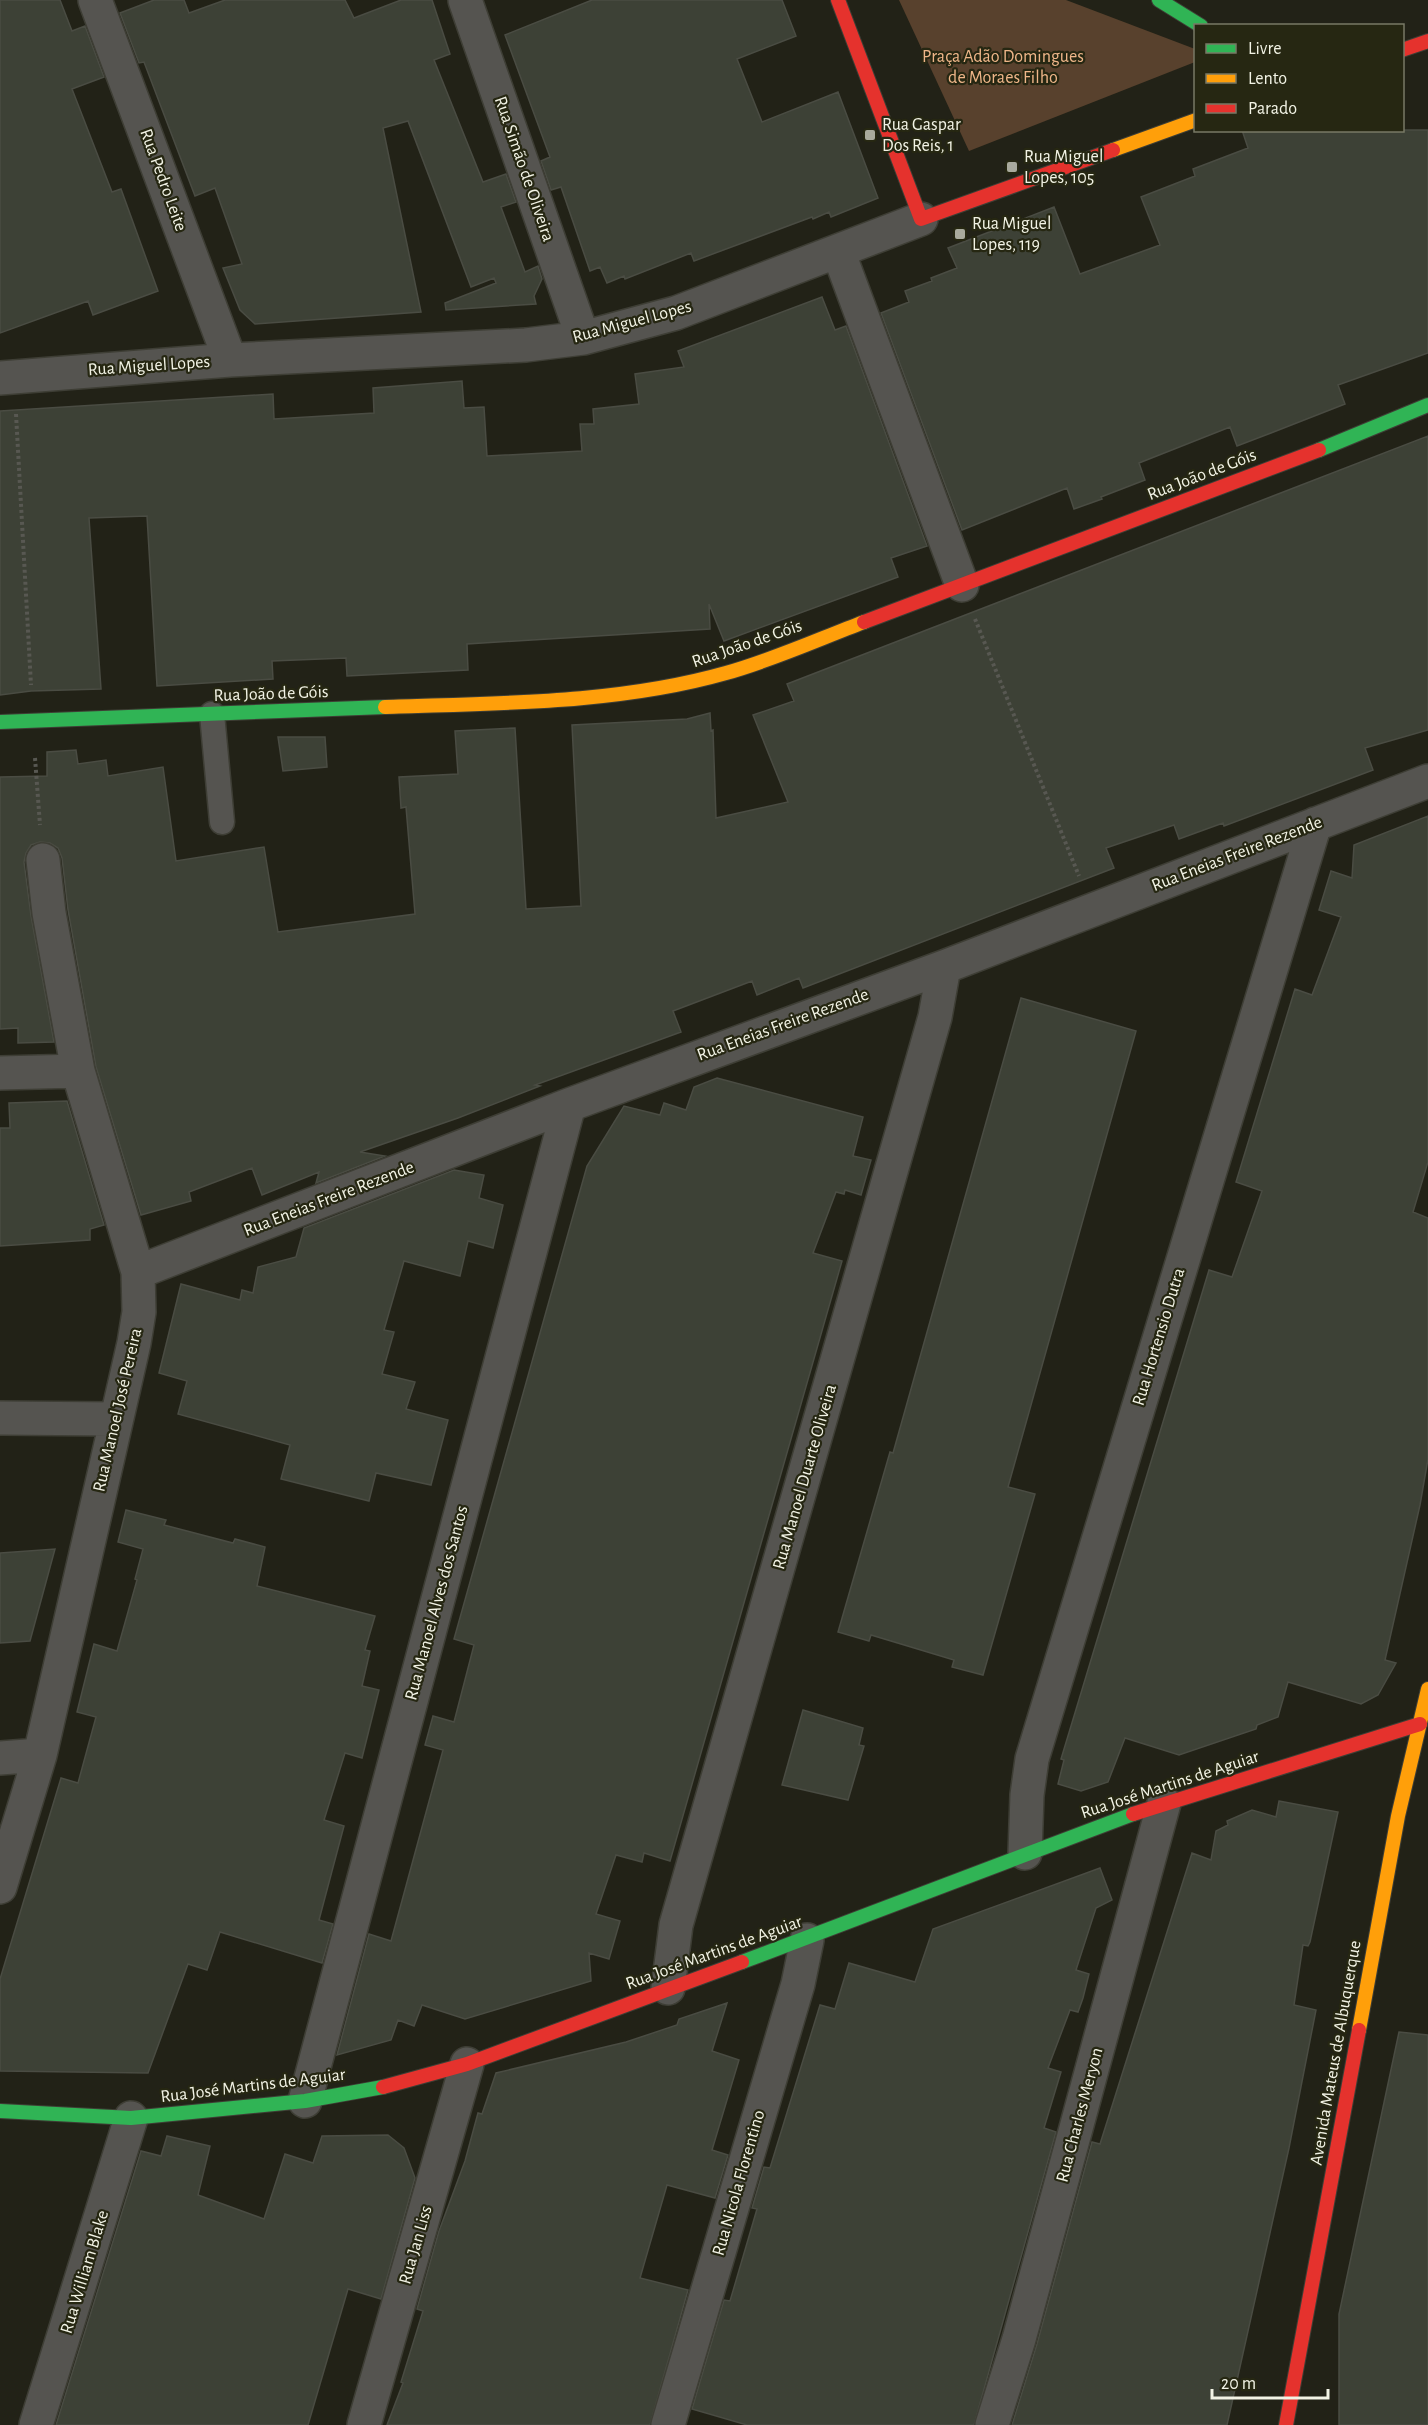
<svg xmlns="http://www.w3.org/2000/svg" width="1428" height="2425" viewBox="0 0 1428 2425" font-family="'Alegreya Sans',sans-serif">
<style>
.green{fill:#58412d}
.building{fill:#3d4136;stroke:#4a4c43;stroke-width:1.5}
.lines{fill:none;stroke-linecap:round;stroke-linejoin:round}
.lane-casing{stroke:#3e3e35;stroke-width:27}
.street-casing{stroke:#3e3e35;stroke-width:36}
.fast-casing{stroke:#3e3e35;stroke-width:16}
.slow-casing{stroke:#3e3e35;stroke-width:16}
.jam-casing{stroke:#3e3e35;stroke-width:16}
.path{stroke:#585852;stroke-width:4;stroke-dasharray:3 3;stroke-linecap:butt}
.lane{stroke:#555450;stroke-width:24}
.street{stroke:#555450;stroke-width:33}
.fast{stroke:#30b455;stroke-width:14}
.slow{stroke:#ff9f0a;stroke-width:14}
.jam{stroke:#e5322d;stroke-width:14}
.poi-dot{fill:#a9aa9d;stroke:#262712;stroke-width:2}
.labels{text-anchor:middle;dominant-baseline:central;stroke-width:4.5;stroke-linejoin:round;paint-order:stroke}
.park-label{font-size:18px;fill:#efb689;stroke:#262712}
.poi-label{font-size:18px;fill:#f2f3e5;stroke:#262712;text-anchor:start}
.street-label{font-size:18px;fill:#f2f3e5;stroke:#262712}
</style>
<rect width="100%" height="100%" fill="#222217"/>
<path class="green" d="M899 0H1066L1195 49V62L969 151Z"/>
<path class="building" d="M0 0H60L72 31 85 26 104 77 72 89 112 192 121 189 158 291 93 315 88 301 0 333Z
M154 0H184L189 13 225 0H345L354 18 401 0H432L450 54 434 60 483 182 506 174 516 202 501 207 525 272 538 266 542 279 534 296 536 304 446 310 445 303 496 283 494 278 471 287 408 121 383 128 421 312 255 324 240 310 223 268 242 264 215 188 195 196 144 62 139 63 120 13Z
M592 0H782L796 36 737 59 762 122 838 92 878 198 831 217 829 212 813 219 812 217 694 261 691 253 625 279 624 276 607 283 600 267 590 271 561 187 551 190 541 161 550 157 505 35Z
M1242 130H1428V353L1338 385 1345 404 1271 433 1237 446 1230 427 1139 463 1145 480 1101 497 1102 499 1074 509 1067 488 962 530 881 313 909 302 905 291 932 281 931 278 957 268 948 248 1054 207 1080 274 1160 245 1141 197 1195 176 1193 169 1248 148Z
M822 297 835 330 846 326 927 546 891 558 898 577 724 641 709 604 710 629 467 644 468 670 347 676 346 658 272 661 273 679 157 686 147 516 89 518 101 689 31 691 0 695V411L273 394 274 419 374 413 373 388 462 381 464 408 484 407 487 456 582 451 580 424H594L593 409 639 404 635 374 684 367 678 351Z
M1428 436V730L1365 748 1373 770 1224 826 1223 823 1179 839 1174 825 1106 848 1114 868 803 988 799 978 757 995 752 981 673 1011 681 1032 535 1085 540 1086 458 1118 360 1152 385 1156 316 1183 319 1172 262 1195 252 1168 189 1192 191 1201 141 1215 96 1067 68 910 62 858 58 848 50 843 40 842 31 845 26 853 24 862 31 916 54 1042 18 1043V1028L0 1029V777L47 776V752L76 750 78 764 106 760 108 776 163 767 176 861 264 847 278 932 415 914 406 807 401 808 399 777 458 774 455 731 515 728 526 909 581 906 572 725 687 719 710 713 711 731 713 730 716 818 788 802 753 715 794 701 787 684Z
M278 737H325L327 767 283 771Z
M1428 816V1162L1413 1212 1428 1218V1459L1420 1505 1385 1660 1396 1663 1378 1695 1361 1704 1288 1682 1278 1717 1257 1725 1256 1729 1179 1755 1125 1738 1108 1782 1081 1791 1058 1784 1064 1760 1061 1759 1209 1270 1232 1277 1262 1191 1236 1182 1295 989 1312 995 1341 917 1319 910 1331 871 1352 878 1354 845Z
M1021 998 1136 1031 1008 1487 1035 1494 983 1675 952 1667 954 1660 871 1635 869 1641 838 1632 890 1452 893 1453Z
M717 1078 863 1117 853 1156 871 1160 861 1195 845 1190 844 1194 836 1192 813 1253 842 1261 670 1861 644 1853 642 1862 616 1855 596 1914 620 1921 609 1959 589 1953 591 1981 465 2019 422 2005 414 2026 398 2020 391 2040 337 2055 369 1934 391 1941 443 1750 425 1745 433 1716 454 1722 474 1645 454 1639 587 1166 624 1106 660 1115 664 1103 686 1110 694 1087Z
M67 1101 104 1225 90 1229V1240L0 1246V1128H10L9 1103Z
M454 1170 484 1175 479 1198 503 1205 493 1248 468 1241 460 1276 404 1261 384 1330 394 1332 382 1374 415 1382 406 1409 448 1420 431 1485 376 1473 369 1501 281 1479 290 1445 178 1414 187 1381 159 1373 181 1284 240 1300 242 1290 253 1293 258 1267 296 1257 304 1228Z
M126 1510 166 1520 164 1525 233 1543 235 1539 265 1547 257 1586 375 1616 365 1650 370 1651 362 1686 379 1690 362 1758 345 1753 324 1820 344 1826 319 1920 333 1924 322 1963 220 1932 207 1970 188 1964 148 2073 0 2071V1979L61 1778 78 1783 96 1717 77 1712 94 1644 117 1651 137 1580 135 1579 143 1549 118 1542Z
M55 1549 30 1641 0 1643V1553Z
M803 1710 863 1728 859 1745 864 1746 848 1800 782 1785Z
M1279 1801 1338 1812 1310 1942 1308 1946 1303 1945 1294 2005 1316 2010 1289 2148 1227 2425H1012L1037 2344 1092 2142 1100 2144 1192 1853 1211 1860 1216 1831 1228 1825 1227 1821 1252 1810 1276 1817Z
M1100 1868 1112 1900 1096 1908 1076 1970 1089 1974 1083 1998 1078 2012 1070 2010 1048 2068 1061 2072 1044 2128 1056 2132 974 2425H747L692 2409 724 2300 730 2301 757 2209 752 2208 764 2167 770 2168 820 2005 835 2009 849 1963 915 1982 933 1929Z
M727 2003 712 2051 739 2060 712 2150 728 2155 715 2198 667 2185 640 2278 688 2290 650 2425H387L403 2383 401 2382 423 2311 417 2309 439 2231 465 2161 478 2113 482 2114 496 2073 626 2042 677 2025 679 2019Z
M1399 2032 1428 2035V2425H1339V2314Z
M388 2135 404 2148 415 2178 381 2299 348 2289 308 2425H56L141 2151 161 2156 167 2136 210 2146 198 2195 264 2219 285 2154 313 2163 322 2136Z"/>
<g class="lines">
<defs>
<path id="lane" d="M212 714 222 822"/>
<path id="street" d="M95 0 230 360
M465 0 583 338
M838 251 962 585
M0 378 230 360 526 345 583 338 676 313 921 219
M0 1073 78 1071
M138 1272 569 1105 944 967 1428 781
M0 1418 116 1419
M0 1758 40 1755
M1025 1853 1027 1795 1032 1759 1315 824
M0 1887 40 1755 134 1343 139 1312 138 1272 78 1071 49 913 43 860
M668 1988 676 1925 935 1017 944 967
M305 2101 569 1105
M36 2425 131 2118
M364 2425 467 2064
M668 2425 798 1984 807 1940
M992 2425 1019 2339 1164 1803"/>
<path id="fast" d="M1159 0 1201 26
M1319 450 1428 405
M0 722 385 707
M742 1962 1133 1814
M0 2111 131 2118 305 2101 383 2087"/>
<path id="slow" d="M1113 150 1196 120
M385 707C498 703 617 704 726 673 773 660 819 639 864 622
M1359 2030 1398 1816 1428 1689"/>
<path id="jam" d="M838 0 921 219 1113 150
M1402 50 1428 41
M864 622 1319 450
M1133 1814 1420 1724
M383 2087 467 2064 742 1962
M1286 2425 1359 2030"/>
</defs>
<use href="#lane" class="lane-casing"/>
<use href="#street" class="street-casing"/>
<use href="#fast" class="fast-casing"/>
<use href="#slow" class="slow-casing"/>
<use href="#jam" class="jam-casing"/>
<path class="path" d="M16 414 31 685
M975 619 1079 876
M35 758 40 825"/>
<use href="#lane" class="lane"/>
<use href="#street" class="street"/>
<use href="#fast" class="fast"/>
<use href="#slow" class="slow"/>
<use href="#jam" class="jam"/>
</g>
<g class="poi-dot">
<rect x="864" y="129" width="12" height="12" rx="3"/>
<rect x="1006" y="161" width="12" height="12" rx="3"/>
<rect x="954" y="228" width="12" height="12" rx="3"/>
</g>
<g class="labels">
<g class="park-label">
<text x="1003" y="57">Praça Adão Domingues<tspan x="1003" dy="21">de Moraes Filho</tspan></text>
</g>
<g class="poi-label">
<text x="882" y="125">Rua Gaspar<tspan x="882" dy="21">Dos Reis, 1</tspan></text>
<text x="1024" y="157">Rua Miguel<tspan x="1024" dy="21">Lopes, 105</tspan></text>
<text x="972" y="224">Rua Miguel<tspan x="972" dy="21">Lopes, 119</tspan></text>
</g>
<g class="street-label">
<text transform="translate(524 169) rotate(71)">Rua Simão de Oliveira</text>
<text transform="translate(163 180) rotate(70)">Rua Pedro Leite</text>
<text transform="translate(632 322) rotate(-15)">Rua Miguel Lopes</text>
<text transform="translate(149 366) rotate(-4)">Rua Miguel Lopes</text>
<text transform="translate(1202 475) rotate(-21)">Rua João de Góis</text>
<text transform="translate(747 644) rotate(-19)">Rua João de Góis</text>
<text transform="translate(271 694) rotate(-2)">Rua João de Góis</text>
<text transform="translate(1237 854) rotate(-21)">Rua Eneias Freire Rezende</text>
<text transform="translate(783 1025) rotate(-20)">Rua Eneias Freire Rezende</text>
<text transform="translate(329 1199) rotate(-21)">Rua Eneias Freire Rezende</text>
<text transform="translate(1159 1337) rotate(-73)">Rua Hortensio Dutra</text>
<text transform="translate(118 1410) rotate(-77)">Rua Manoel José Pereira</text>
<text transform="translate(805 1477) rotate(-74)">Rua Manoel Duarte Oliveira</text>
<text transform="translate(437 1603) rotate(-75)">Rua Manoel Alves dos Santos</text>
<text transform="translate(1170 1785) rotate(-18)">Rua José Martins de Aguiar</text>
<text transform="translate(714 1953) rotate(-20)">Rua José Martins de Aguiar</text>
<text transform="translate(1336 2053) rotate(-80)">Avenida Mateus de Albuquerque</text>
<text transform="translate(253 2086) rotate(-7)">Rua José Martins de Aguiar</text>
<text transform="translate(1080 2115) rotate(-75)">Rua Charles Meryon</text>
<text transform="translate(739 2183) rotate(-74)">Rua Nicola Florentino</text>
<text transform="translate(416 2245) rotate(-74)">Rua Jan Liss</text>
<text transform="translate(85 2272) rotate(-73)">Rua William Blake</text>
</g>
</g>
<rect x="1194" y="24" width="210" height="108" fill="#262712" stroke="#787966" stroke-width="1.5"/>
<rect x="1206" y="44" width="30" height="9" fill="#30b455" stroke="#787966" stroke-width="1.5"/>
<text x="1248" y="54" font-size="18" fill="#f2f3e5">Livre</text>
<rect x="1206" y="74" width="30" height="9" fill="#ff9f0a" stroke="#787966" stroke-width="1.5"/>
<text x="1248" y="84" font-size="18" fill="#f2f3e5">Lento</text>
<rect x="1206" y="104" width="30" height="9" fill="#e5322d" stroke="#787966" stroke-width="1.5"/>
<text x="1248" y="114" font-size="18" fill="#f2f3e5">Parado</text>
<path d="M1212 2389v9h116v-9" fill="none" stroke="#f2f3e5" stroke-width="3"/>
<text x="1221" y="2389" font-size="18" fill="#f2f3e5" stroke="#262712" stroke-width="4.5" paint-order="stroke">20 m</text>
</svg>
